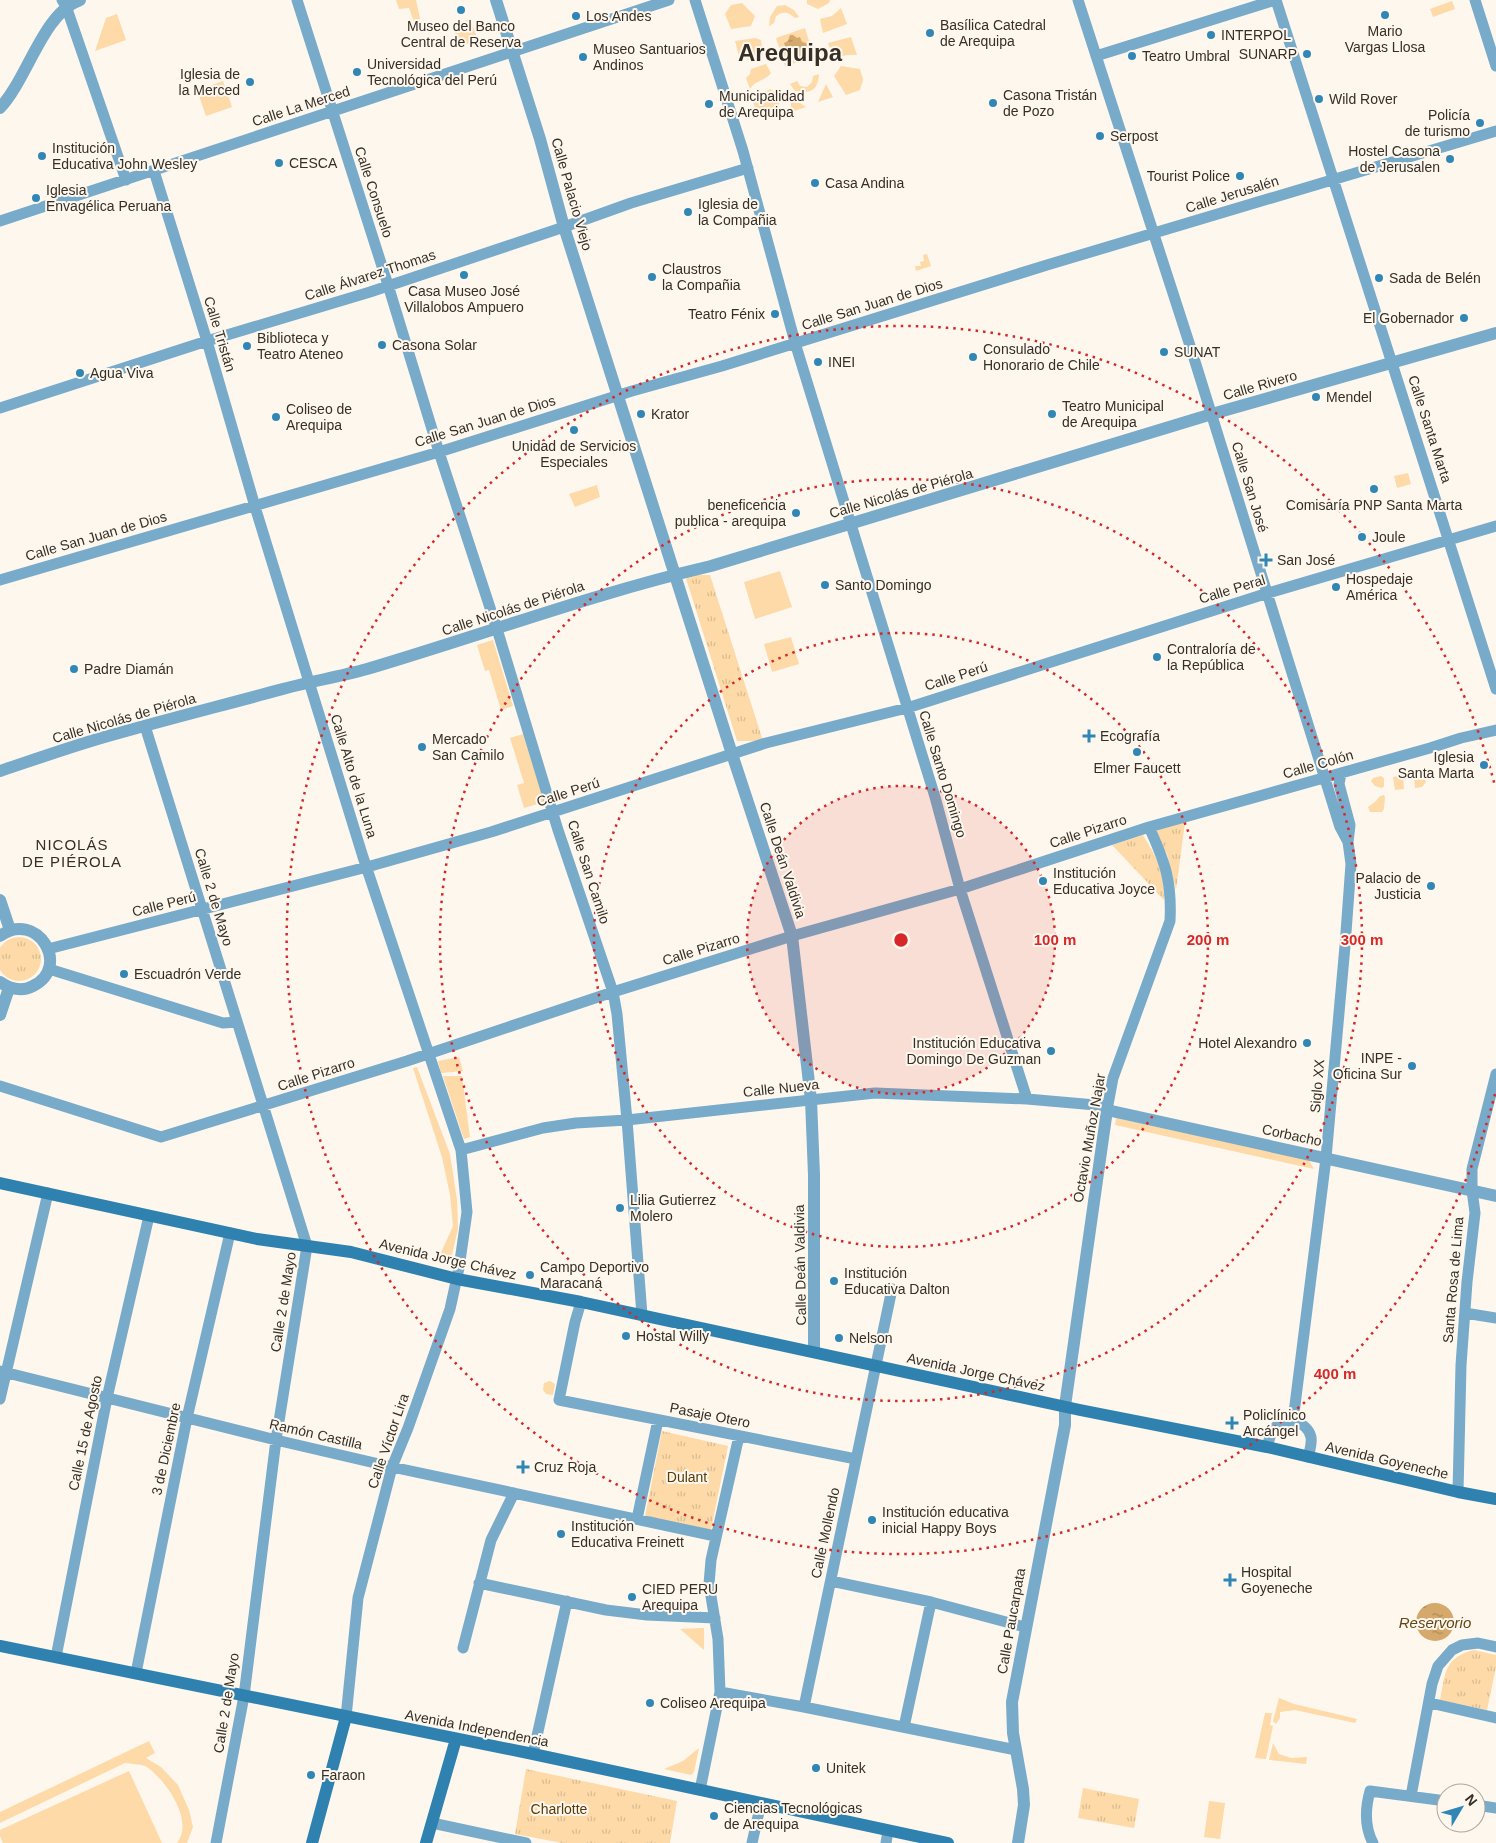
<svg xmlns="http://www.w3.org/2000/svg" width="1496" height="1843" viewBox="0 0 1496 1843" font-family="Arial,sans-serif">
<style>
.green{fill:#fddaa8}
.park{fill:url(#park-tufts)}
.water{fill:url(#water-ripples)}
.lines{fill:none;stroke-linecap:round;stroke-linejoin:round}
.minor{stroke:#78aac9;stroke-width:11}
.tertiary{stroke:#78aac9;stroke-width:12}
.secondary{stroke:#2f82af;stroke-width:12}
.ring{fill:none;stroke:#d62828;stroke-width:2.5;stroke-dasharray:2.5 5}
.poi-dot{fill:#3087b6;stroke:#fef7ee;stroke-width:2}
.labels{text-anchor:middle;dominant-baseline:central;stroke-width:4;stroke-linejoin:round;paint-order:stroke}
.poi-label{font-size:14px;fill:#352f26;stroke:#fef7ee;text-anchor:start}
.street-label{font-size:14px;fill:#352f26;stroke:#fef7ee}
.park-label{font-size:14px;fill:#583b07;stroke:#fef7ee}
.neighbourhood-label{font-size:15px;letter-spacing:1px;fill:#352f26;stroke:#fef7ee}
.water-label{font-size:15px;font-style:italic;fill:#634616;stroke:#fef7ee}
.town-label{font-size:24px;font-weight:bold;fill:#352f26;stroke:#fef7ee}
.centre{fill:#d62828;stroke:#fef7ee;stroke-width:2.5}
.ring-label{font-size:15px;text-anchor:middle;font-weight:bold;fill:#d62828;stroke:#fef7ee;stroke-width:4;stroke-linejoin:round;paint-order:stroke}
</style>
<defs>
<pattern id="park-tufts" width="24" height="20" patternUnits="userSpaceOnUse" patternTransform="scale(1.25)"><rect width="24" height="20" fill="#fddaa8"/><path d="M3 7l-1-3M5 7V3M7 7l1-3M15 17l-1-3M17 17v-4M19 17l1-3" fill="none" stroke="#d9bb90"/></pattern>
<pattern id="water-ripples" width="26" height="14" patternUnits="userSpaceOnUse" patternTransform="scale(1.25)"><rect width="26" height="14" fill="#d4a96b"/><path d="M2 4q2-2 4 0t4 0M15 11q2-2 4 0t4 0" fill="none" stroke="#ad8a58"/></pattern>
</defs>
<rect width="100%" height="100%" fill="#fef7ee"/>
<path class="green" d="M396 0H416L420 19 414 22 409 8 399 9Z
M807 0H830L829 3 818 9 807 4Z
M1452 1 1455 9 1433 17 1430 9Z
M742 3 755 16 751 26 731 29 725 14 731 5Z
M785 5 794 10 799 17 795 18C788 12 784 11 776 16L774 23 769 26 770 17 777 6Z
M841 8 847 24 823 33 820 19 832 16Z
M117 14 126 40 95 51 106 18Z
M470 19 479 42 460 45 452 25Z
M805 28 814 57 785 66 776 38Z
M851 37 857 55C847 54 838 58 828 57L831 52 828 43Z
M755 38 761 40 763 55 748 60 745 57 739 56 735 41Z
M766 64 771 73C765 81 755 80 750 89L746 78 750 74 751 69Z
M841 66 860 69 863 80 860 90 846 95 834 76Z
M819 74C818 91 810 94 795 91L790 84 797 81 800 86 807 87 812 82 813 76Z
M223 81 232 107 206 116 197 90Z
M826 84 833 97 818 102Z
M770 89 780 95 778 116 765 120 757 114 753 102Z
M791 97 806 107 791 112Z
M927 254 931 266 916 271 915 266H921L920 262 924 261 923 255Z
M1408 473 1411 484 1397 488 1394 476Z
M597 485 600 497 575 507 569 494Z
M780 571 792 607 755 619 744 582Z
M791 637 799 664 772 672 764 644Z
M493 640 513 706 501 710 489 670 485 671 477 645Z
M523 734 544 802 524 808 517 785 524 783 510 738Z
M1403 775 1404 789 1395 790 1393 777Z
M1420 775 1424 777 1426 782 1422 787 1415 788 1414 776Z
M1381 776 1384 778V786L1382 788 1375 786 1371 781 1373 778Z
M1384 795 1385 797 1384 809 1382 812H1370L1368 807 1376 801 1380 796Z
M459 1057 463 1071 441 1073 438 1061Z
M417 1067 450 1154 457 1200 458 1229 451 1259 439 1257 453 1226 450 1195 442 1157 413 1068Z
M443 1076H462L470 1137 464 1139Z
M1116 1118 1309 1160 1314 1169 1115 1125Z
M550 1381 555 1384 553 1395 546 1394 543 1390 544 1383Z
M704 1628V1650L680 1629 702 1628Z
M1279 1698 1294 1704 1357 1719 1355 1723 1295 1710 1280 1712V1718L1276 1724 1273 1721Z
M1265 1713H1272L1270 1725 1273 1726 1266 1759 1255 1758Z
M149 1741 155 1753 146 1758 161 1767 178 1785 189 1810 193 1827 187 1843H177C195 1821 165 1778 145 1766 139 1764 131 1764 125 1763L0 1823V1812Z
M1273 1743 1279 1754 1291 1758 1307 1757 1306 1764 1269 1760Z
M699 1748 694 1772 691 1775 664 1769 683 1761Z
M129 1771 162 1843H3L0 1836V1830Z
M1209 1801 1225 1803 1220 1839 1204 1837Z"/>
<path class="park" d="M685 575H710L763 741H737Z
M1185 822 1176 890 1167 854 1153 831Z
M1143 835C1157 858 1165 872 1164 900L1112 845Z
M-3 959a22 22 0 1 1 44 0a22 22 0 1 1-44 0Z
M662 1431 728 1446 711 1530 645 1516Z
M1474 1650 1496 1655V1667L1487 1710 1440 1700C1446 1673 1443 1658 1474 1650Z
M526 1769 677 1801 670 1843H562L515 1834Z
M1083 1788 1139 1799 1134 1828 1078 1818Z"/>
<path class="water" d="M790 35H793L797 38 800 37 802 42 806 43 807 46 804 49 806 53 801 54 800 60 797 61 793 57 789 58 788 54 783 53V48L785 46 784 43 788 41Z
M1416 1622a19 19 0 1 1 38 0a19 19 0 1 1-38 0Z"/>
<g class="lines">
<path class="minor" d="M62 0 66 6 126 180
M297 0 388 285 439 452 497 629 558 830 613 992 617 1014 627 1120 642 1315
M695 0 743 151 796 346 935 797 960 889 1027 1099
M1078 0 1193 355 1340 827 1348 842
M1276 0 1496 689
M1475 0 1496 66
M1096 56 1275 0
M154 171 207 341 256 510 363 857 461 1150 467 1212 459 1268 450 1309 408 1428 392 1467 358 1598 346 1717
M0 221 669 0
M0 408 207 341 370 292 564 227 631 203 748 168
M0 580 439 452 632 391 722 366 1047 265 1496 131
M145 726 307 1246 276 1440 244 1696 216 1843
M48 949 367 867 491 832 766 743 907 708 1268 593 1496 526
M49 969 223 1023 237 1022
M0 1086 161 1137 407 1061 613 992 792 936 960 889 1149 827 1430 748 1461 738 1496 730
M1107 1110 1113 1078 1170 921C1172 881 1165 862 1149 827
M461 1150 543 1128 576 1123 627 1120 875 1093 1027 1099 1107 1106
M581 1302 575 1322 559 1400 856 1459
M1465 1313 1496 1318
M0 1371 276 1440 392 1467 715 1536
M0 1399 48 1193
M1293 1421 1326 1158 1345 946 1351 864 1348 842 1350 825 1339 784 1341 774
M1267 1447C1269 1441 1270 1434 1274 1429 1284 1415 1307 1421 1311 1437 1312 1444 1310 1450 1308 1457
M1458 1492 1461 1365 1467 1282 1475 1213 1472 1190V1169L1496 1074
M637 1519 658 1420
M831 1581 931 1602 1025 1627
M479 1583 606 1610 647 1615 715 1618
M463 1648 491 1540 514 1493
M56 1657 107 1398 149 1216
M136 1673 187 1418 230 1233
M720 1692 804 1707 1016 1750
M1430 1703 1496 1718
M804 1707 892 1289
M904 1727 931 1602
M533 1754 567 1601
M700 1790 720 1692 718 1639 709 1584 711 1560 739 1436
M1411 1796 1432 1684 1438 1666 1452 1650 1462 1645 1478 1643 1496 1647
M1476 1805 1496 1808
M432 1823 526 1843
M752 1843 761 1803
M886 1843 888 1831
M1373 1843C1364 1826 1365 1809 1370 1791L1446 1801"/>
<path class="tertiary" d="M496 0 540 139 564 227 732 754 792 936 811 1100 814 1175V1352
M0 108C28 78 43 13 80 0
M0 771C33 760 67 748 101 738 160 721 220 706 279 690 308 682 338 677 367 669 482 635 595 593 711 566L1212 414 1496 333
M0 900 10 930
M0 936C37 909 72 967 33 986 22 992 10 989 0 982
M0 1015 9 988
M1018 1843 1024 1805 1023 1789 1013 1733 1012 1702 1065 1425V1406L1107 1110 1496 1196"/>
<path class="secondary" d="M0 1183 257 1239 351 1252 457 1279 581 1302 1080 1410 1267 1447 1458 1492 1496 1499
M0 1646 533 1754 948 1843
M312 1843 346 1717
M426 1843 456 1739"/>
</g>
<circle cx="901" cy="940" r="154" fill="#d62828" fill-opacity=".12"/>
<g class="ring">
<circle cx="901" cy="940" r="154"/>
<circle cx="901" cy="940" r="307"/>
<circle cx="901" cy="940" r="461"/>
<path d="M1495 1094A614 614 0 1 1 1495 786"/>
</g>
<g class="poi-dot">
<circle cx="461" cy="10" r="5"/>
<circle cx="1385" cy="15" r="5"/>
<circle cx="576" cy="16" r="5"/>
<circle cx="930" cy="33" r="5"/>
<circle cx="1211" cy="35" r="5"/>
<circle cx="1307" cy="54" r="5"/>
<circle cx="1132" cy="56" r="5"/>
<circle cx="583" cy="57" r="5"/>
<circle cx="357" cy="72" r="5"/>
<circle cx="250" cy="82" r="5"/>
<circle cx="1319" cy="99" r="5"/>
<circle cx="993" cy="103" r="5"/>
<circle cx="709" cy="104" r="5"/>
<circle cx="1480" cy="123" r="5"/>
<circle cx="1100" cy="136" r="5"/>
<circle cx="42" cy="156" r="5"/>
<circle cx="1450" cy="159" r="5"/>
<circle cx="279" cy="163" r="5"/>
<circle cx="1240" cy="176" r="5"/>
<circle cx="815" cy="183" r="5"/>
<circle cx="36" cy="198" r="5"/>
<circle cx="688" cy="212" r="5"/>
<circle cx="464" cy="275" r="5"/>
<circle cx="652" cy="277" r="5"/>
<circle cx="1379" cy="278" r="5"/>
<circle cx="775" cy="314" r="5"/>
<circle cx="1464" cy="318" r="5"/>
<circle cx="382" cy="345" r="5"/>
<circle cx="247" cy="346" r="5"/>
<circle cx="1164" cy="352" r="5"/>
<circle cx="973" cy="357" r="5"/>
<circle cx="818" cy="362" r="5"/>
<circle cx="80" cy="373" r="5"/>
<circle cx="1316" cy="397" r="5"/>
<circle cx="641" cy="414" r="5"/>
<circle cx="1052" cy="414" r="5"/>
<circle cx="276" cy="417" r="5"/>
<circle cx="574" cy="430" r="5"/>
<circle cx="1374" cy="489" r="5"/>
<circle cx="796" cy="513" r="5"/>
<circle cx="1362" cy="537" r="5"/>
<path d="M1263.5 552.5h5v5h5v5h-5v5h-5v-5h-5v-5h5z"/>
<circle cx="825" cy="585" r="5"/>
<circle cx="1336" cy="587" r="5"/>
<circle cx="1157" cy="657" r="5"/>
<circle cx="74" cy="669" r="5"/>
<path d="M1086.5 728.5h5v5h5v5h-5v5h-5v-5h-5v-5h5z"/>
<circle cx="422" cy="747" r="5"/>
<circle cx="1137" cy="752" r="5"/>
<circle cx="1484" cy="765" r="5"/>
<circle cx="1043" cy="881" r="5"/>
<circle cx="1431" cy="886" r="5"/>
<circle cx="124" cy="974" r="5"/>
<circle cx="1307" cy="1043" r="5"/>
<circle cx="1051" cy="1051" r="5"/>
<circle cx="1412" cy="1066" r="5"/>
<circle cx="620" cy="1208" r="5"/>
<circle cx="530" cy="1275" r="5"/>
<circle cx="834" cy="1281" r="5"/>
<circle cx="626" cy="1336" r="5"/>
<circle cx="839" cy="1338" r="5"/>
<path d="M1229.5 1415.5h5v5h5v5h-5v5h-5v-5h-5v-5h5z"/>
<path d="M520.5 1459.5h5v5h5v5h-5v5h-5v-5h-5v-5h5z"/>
<circle cx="872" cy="1520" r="5"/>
<circle cx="561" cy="1534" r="5"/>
<path d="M1227.5 1572.5h5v5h5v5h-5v5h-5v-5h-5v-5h5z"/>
<circle cx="632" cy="1597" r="5"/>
<circle cx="650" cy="1703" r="5"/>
<circle cx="816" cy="1768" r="5"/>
<circle cx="311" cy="1775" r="5"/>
<circle cx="714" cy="1816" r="5"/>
</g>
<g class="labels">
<g class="poi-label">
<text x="586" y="16">Los Andes</text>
<text x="940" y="25">Basílica Catedral<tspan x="940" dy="16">de Arequipa</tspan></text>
<text x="461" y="26" text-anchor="middle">Museo del Banco<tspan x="461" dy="16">Central de Reserva</tspan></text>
<text x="1385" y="31" text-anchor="middle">Mario<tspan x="1385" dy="16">Vargas Llosa</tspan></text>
<text x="1221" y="35">INTERPOL</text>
<text x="593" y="49">Museo Santuarios<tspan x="593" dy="16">Andinos</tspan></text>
<text x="1297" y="54" text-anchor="end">SUNARP</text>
<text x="1142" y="56">Teatro Umbral</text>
<text x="367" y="64">Universidad<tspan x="367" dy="16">Tecnológica del Perú</tspan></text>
<text x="240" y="74" text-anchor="end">Iglesia de<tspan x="240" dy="16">la Merced</tspan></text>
<text x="1003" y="95">Casona Tristán<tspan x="1003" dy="16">de Pozo</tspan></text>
<text x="719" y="96">Municipalidad<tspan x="719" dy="16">de Arequipa</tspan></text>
<text x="1329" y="99">Wild Rover</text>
<text x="1470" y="115" text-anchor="end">Policía<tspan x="1470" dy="16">de turismo</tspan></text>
<text x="1110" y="136">Serpost</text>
<text x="52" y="148">Institución<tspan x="52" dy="16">Educativa John Wesley</tspan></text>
<text x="1440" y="151" text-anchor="end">Hostel Casona<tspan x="1440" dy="16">de Jerusalen</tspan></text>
<text x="289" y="163">CESCA</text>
<text x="1230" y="176" text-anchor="end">Tourist Police</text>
<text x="825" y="183">Casa Andina</text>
<text x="46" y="190">Iglesia<tspan x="46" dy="16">Envagélica Peruana</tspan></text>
<text x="698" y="204">Iglesia de<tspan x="698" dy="16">la Compañia</tspan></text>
<text x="662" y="269">Claustros<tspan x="662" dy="16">la Compañia</tspan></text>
<text x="1389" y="278">Sada de Belén</text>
<text x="464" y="291" text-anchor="middle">Casa Museo José<tspan x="464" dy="16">Villalobos Ampuero</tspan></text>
<text x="765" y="314" text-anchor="end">Teatro Fénix</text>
<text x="1454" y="318" text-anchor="end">El Gobernador</text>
<text x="257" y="338">Biblioteca y<tspan x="257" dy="16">Teatro Ateneo</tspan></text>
<text x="392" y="345">Casona Solar</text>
<text x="983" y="349">Consulado<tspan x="983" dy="16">Honorario de Chile</tspan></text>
<text x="1174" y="352">SUNAT</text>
<text x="828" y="362">INEI</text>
<text x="90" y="373">Agua Viva</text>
<text x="1326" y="397">Mendel</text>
<text x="1062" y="406">Teatro Municipal<tspan x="1062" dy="16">de Arequipa</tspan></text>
<text x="286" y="409">Coliseo de<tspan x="286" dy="16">Arequipa</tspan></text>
<text x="651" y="414">Krator</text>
<text x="574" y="446" text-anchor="middle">Unidad de Servicios<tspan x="574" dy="16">Especiales</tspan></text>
<text x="786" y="505" text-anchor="end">beneficencia<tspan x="786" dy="16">publica - arequipa</tspan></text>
<text x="1374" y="505" text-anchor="middle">Comisaría PNP Santa Marta</text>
<text x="1372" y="537">Joule</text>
<text x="1277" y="560">San José</text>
<text x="1346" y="579">Hospedaje<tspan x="1346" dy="16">América</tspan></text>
<text x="835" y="585">Santo Domingo</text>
<text x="1167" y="649">Contraloría de<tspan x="1167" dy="16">la República</tspan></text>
<text x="84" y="669">Padre Diamán</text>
<text x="1100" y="736">Ecografía</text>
<text x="432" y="739">Mercado<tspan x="432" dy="16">San Camilo</tspan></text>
<text x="1474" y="757" text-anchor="end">Iglesia<tspan x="1474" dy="16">Santa Marta</tspan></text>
<text x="1137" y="768" text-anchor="middle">Elmer Faucett</text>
<text x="1053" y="873">Institución<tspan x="1053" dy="16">Educativa Joyce</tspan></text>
<text x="1421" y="878" text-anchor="end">Palacio de<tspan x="1421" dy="16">Justicia</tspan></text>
<text x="134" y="974">Escuadrón Verde</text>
<text x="1041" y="1043" text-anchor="end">Institución Educativa<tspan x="1041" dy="16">Domingo De Guzman</tspan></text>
<text x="1297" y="1043" text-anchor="end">Hotel Alexandro</text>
<text x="1402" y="1058" text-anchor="end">INPE -<tspan x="1402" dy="16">Oficina Sur</tspan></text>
<text x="630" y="1200">Lilia Gutierrez<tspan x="630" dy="16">Molero</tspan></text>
<text x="540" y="1267">Campo Deportivo<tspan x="540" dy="16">Maracaná</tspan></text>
<text x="844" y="1273">Institución<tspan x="844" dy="16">Educativa Dalton</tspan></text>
<text x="636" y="1336">Hostal Willy</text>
<text x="849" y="1338">Nelson</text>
<text x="1243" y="1415">Policlínico<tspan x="1243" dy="16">Arcángel</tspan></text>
<text x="534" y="1467">Cruz Roja</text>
<text x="882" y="1512">Institución educativa<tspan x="882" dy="16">inicial Happy Boys</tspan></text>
<text x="571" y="1526">Institución<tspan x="571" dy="16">Educativa Freinett</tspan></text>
<text x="1241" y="1572">Hospital<tspan x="1241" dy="16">Goyeneche</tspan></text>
<text x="642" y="1589">CIED PERU<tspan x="642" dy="16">Arequipa</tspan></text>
<text x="660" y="1703">Coliseo Arequipa</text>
<text x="826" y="1768">Unitek</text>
<text x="321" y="1775">Faraon</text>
<text x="724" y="1808">Ciencias Tecnológicas<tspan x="724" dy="16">de Arequipa</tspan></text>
</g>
<g class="street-label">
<text transform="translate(301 106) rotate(-18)">Calle La Merced</text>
<text transform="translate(374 192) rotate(72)">Calle Consuelo</text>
<text transform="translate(572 194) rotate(74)">Calle Palacio Viejo</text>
<text transform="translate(1232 194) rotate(-17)">Calle Jerusalén</text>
<text transform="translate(370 275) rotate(-18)">Calle Álvarez Thomas</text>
<text transform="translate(872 304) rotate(-17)">Calle San Juan de Dios</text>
<text transform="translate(220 334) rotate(73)">Calle Tristán</text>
<text transform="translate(1260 385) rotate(-16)">Calle Rivero</text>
<text transform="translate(485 421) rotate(-17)">Calle San Juan de Dios</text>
<text transform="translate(1430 429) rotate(72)">Calle Santa Marta</text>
<text transform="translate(1250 487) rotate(73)">Calle San José</text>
<text transform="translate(901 493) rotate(-16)">Calle Nicolás de Piérola</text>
<text transform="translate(96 536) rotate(-16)">Calle San Juan de Dios</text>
<text transform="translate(1232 589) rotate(-17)">Calle Peral</text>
<text transform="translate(513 608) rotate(-18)">Calle Nicolás de Piérola</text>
<text transform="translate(956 676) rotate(-18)">Calle Perú</text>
<text transform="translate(124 718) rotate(-16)">Calle Nicolás de Piérola</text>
<text transform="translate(1318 764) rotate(-16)">Calle Colón</text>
<text transform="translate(943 774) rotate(73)">Calle Santo Domingo</text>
<text transform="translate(354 776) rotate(73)">Calle Alto de la Luna</text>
<text transform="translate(568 792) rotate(-18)">Calle Perú</text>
<text transform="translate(1088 831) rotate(-18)">Calle Pizarro</text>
<text transform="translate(783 860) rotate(72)">Calle Deán Valdivia</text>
<text transform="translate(589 872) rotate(72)">Calle San Camilo</text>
<text transform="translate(214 897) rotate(73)">Calle 2 de Mayo</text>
<text transform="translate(164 904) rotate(-14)">Calle Perú</text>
<text transform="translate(701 949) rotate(-17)">Calle Pizarro</text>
<text transform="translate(316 1074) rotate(-18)">Calle Pizarro</text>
<text transform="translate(1317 1086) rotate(-85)">Siglo XX</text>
<text transform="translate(781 1088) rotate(-6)">Calle Nueva</text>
<text transform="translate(1292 1135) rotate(12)">Corbacho</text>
<text transform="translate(1089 1138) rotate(-80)">Octavio Muñoz Najar</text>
<text transform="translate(448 1259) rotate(13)">Avenida Jorge Chávez</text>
<text transform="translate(800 1265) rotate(-91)">Calle Deán Valdivia</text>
<text transform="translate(1453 1280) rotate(-85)">Santa Rosa de Lima</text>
<text transform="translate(283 1302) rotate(-81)">Calle 2 de Mayo</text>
<text transform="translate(976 1372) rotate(12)">Avenida Jorge Chávez</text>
<text transform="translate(710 1415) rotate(11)">Pasaje Otero</text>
<text transform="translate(85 1433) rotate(-78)">Calle 15 de Agosto</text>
<text transform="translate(316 1434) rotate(13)">Ramón Castilla</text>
<text transform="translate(388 1441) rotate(-71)">Calle Víctor Lira</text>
<text transform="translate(166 1449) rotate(-78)">3 de Diciembre</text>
<text transform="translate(1387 1460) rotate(13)">Avenida Goyeneche</text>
<text transform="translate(825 1533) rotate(-78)">Calle Mollendo</text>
<text transform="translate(1011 1621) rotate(-80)">Calle Paucarpata</text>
<text transform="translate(226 1703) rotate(-81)">Calle 2 de Mayo</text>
<text transform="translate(477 1728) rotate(11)">Avenida Independencia</text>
</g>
<g class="park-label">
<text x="687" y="1477">Dulant</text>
<text x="559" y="1809">Charlotte</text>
</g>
<g class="neighbourhood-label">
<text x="72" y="844">NICOLÁS<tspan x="72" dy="17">DE PIÉROLA</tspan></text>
</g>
<g class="water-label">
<text x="1435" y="1622">Reservorio</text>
</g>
<g class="town-label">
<text x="790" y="52">Arequipa</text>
</g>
</g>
<circle cx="901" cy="940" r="8" class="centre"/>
<g class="ring-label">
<text x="1055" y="945">100 m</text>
<text x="1208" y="945">200 m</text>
<text x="1362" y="945">300 m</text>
<text x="1335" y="1379">400 m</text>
</g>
<g transform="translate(1461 1808) rotate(52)"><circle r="24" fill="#fef7ee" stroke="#aea79e"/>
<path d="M0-4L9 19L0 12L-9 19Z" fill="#3087b6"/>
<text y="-8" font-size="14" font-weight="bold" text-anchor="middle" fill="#352f26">N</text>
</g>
</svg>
